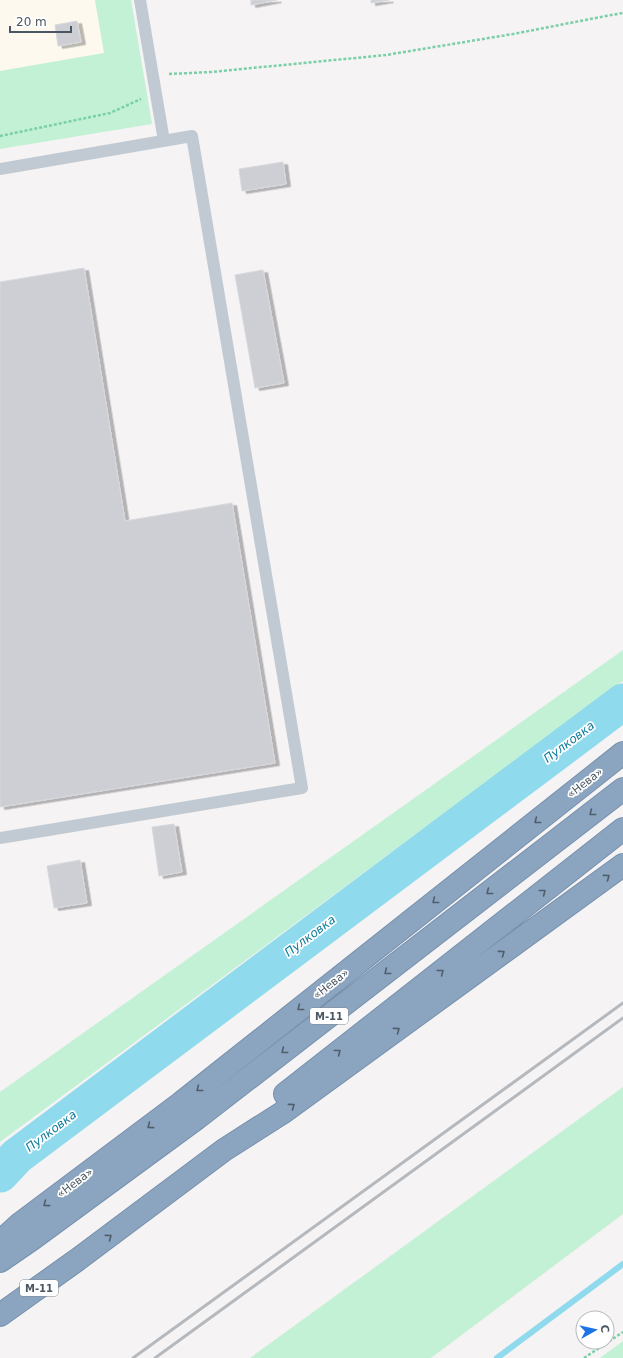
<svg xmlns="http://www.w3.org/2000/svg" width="623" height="1358" viewBox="0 0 623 1358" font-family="'DejaVu Sans',sans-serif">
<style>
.commercial{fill:#fdf9ef}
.green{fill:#c3f1d5}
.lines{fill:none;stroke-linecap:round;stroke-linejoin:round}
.stream{stroke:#90daee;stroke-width:6}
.river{stroke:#90daee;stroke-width:37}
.building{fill:#cdcfd5;stroke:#d7d9de;filter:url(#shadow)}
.motorway-casing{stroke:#7690ad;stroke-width:24}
.path{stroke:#7ad0a6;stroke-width:2.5;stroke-dasharray:3 2;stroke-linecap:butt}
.service{stroke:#c1cad2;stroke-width:12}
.motorway{stroke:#8ba5c1;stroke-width:22}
.rail{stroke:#b5b8bd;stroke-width:3}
.oneway{stroke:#505e6b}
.labels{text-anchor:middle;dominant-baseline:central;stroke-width:3.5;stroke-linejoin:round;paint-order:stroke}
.shield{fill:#fff;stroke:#808990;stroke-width:1}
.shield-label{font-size:10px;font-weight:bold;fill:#4a5661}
.street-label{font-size:11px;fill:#4a5661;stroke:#fff}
.water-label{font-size:12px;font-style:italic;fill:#0c7c9b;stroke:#fff}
</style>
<defs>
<filter id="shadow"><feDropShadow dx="4.5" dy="2.5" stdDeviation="0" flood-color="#0004"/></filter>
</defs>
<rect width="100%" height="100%" fill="#f5f3f3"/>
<path class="commercial" d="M0 0H95L104 53 0 71Z"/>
<path class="green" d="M95 0H131L152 124 0 149V71L104 53Z
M623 650V681L0 1142V1092Z
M623 1087V1214L431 1358H250Z
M623 1341V1358H600Z"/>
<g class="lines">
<path class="stream" d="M497 1358 623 1264"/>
<path class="river" d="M0 1174 17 1156 623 702"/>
</g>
<path class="building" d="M251 0H277L251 5Z
M371 0H389L371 3Z
M77 21 81 42 58 46 55 25Z
M283 162 286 184 242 191 239 169Z
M84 268 125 521 232 503 275 763 0 807V282Z
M263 270 284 383 255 388 235 275Z
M174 824 182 872 159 876 152 827Z
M80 860 87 903 54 908 47 866Z"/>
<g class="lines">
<defs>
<path id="motorway" d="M285 1094 623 829
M0 1242 21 1223 181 1103 623 753
M0 1261 32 1239 197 1118 623 789
M0 1315 77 1260 224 1150 282 1113 623 865"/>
</defs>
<use href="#motorway" class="motorway-casing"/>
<path class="path" d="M169 74 211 72 386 55 513 34 606 16 623 13
M0 136 110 113 141 99
M584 1358 623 1332"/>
<path class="service" d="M140 0 164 141
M0 169 192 136 302 788 0 838"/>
<use href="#motorway" class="motorway"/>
<path class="rail" d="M133 1358 623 1003
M155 1358 623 1018"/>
</g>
<defs><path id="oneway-chevron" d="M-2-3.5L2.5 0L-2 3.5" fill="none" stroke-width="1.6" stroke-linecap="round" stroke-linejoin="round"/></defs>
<g class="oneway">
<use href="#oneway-chevron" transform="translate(592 813) rotate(142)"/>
<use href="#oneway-chevron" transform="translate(537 821) rotate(142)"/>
<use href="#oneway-chevron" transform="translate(607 877) rotate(-36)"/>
<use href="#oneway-chevron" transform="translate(489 892) rotate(142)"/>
<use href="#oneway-chevron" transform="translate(543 892) rotate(-38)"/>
<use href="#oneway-chevron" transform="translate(435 901) rotate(142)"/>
<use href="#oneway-chevron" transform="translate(502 953) rotate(-36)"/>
<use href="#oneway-chevron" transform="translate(387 972) rotate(142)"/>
<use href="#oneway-chevron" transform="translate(441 972) rotate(-38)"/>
<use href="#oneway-chevron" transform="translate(300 1008) rotate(142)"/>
<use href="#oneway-chevron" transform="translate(397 1030) rotate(-36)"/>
<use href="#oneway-chevron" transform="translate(284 1051) rotate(142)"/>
<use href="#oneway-chevron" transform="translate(338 1052) rotate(-38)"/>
<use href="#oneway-chevron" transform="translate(199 1089) rotate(142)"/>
<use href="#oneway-chevron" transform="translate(292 1106) rotate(-36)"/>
<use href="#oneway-chevron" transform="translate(150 1126) rotate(143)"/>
<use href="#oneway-chevron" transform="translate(46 1204) rotate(143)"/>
<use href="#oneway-chevron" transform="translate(109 1237) rotate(-37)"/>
</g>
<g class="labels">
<g class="shield">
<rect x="310" y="1008" width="38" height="16" rx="3"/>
<rect x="20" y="1280" width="38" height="16" rx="3"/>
</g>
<g class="shield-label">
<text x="329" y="1016">М-11</text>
<text x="39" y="1288">М-11</text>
</g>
<g class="street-label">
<text transform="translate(585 783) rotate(-38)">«Нева»</text>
<text transform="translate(331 984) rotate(-38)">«Нева»</text>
<text transform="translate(75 1183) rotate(-37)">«Нева»</text>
</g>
<g class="water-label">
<text transform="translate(569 742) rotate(-37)">Пулковка</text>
<text transform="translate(310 936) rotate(-37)">Пулковка</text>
<text transform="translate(51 1131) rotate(-37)">Пулковка</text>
</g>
</g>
<g transform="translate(595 1330) rotate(82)"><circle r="19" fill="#ffffff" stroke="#b7bbc0"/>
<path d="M0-3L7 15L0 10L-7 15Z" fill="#1a73e8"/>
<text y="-6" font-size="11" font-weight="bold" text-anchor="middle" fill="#4a5661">С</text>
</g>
<path d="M10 26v6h61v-6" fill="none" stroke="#4a5661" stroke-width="2"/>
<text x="16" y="26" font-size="12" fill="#4a5661" stroke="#ffffff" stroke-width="3" paint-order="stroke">20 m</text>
</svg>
